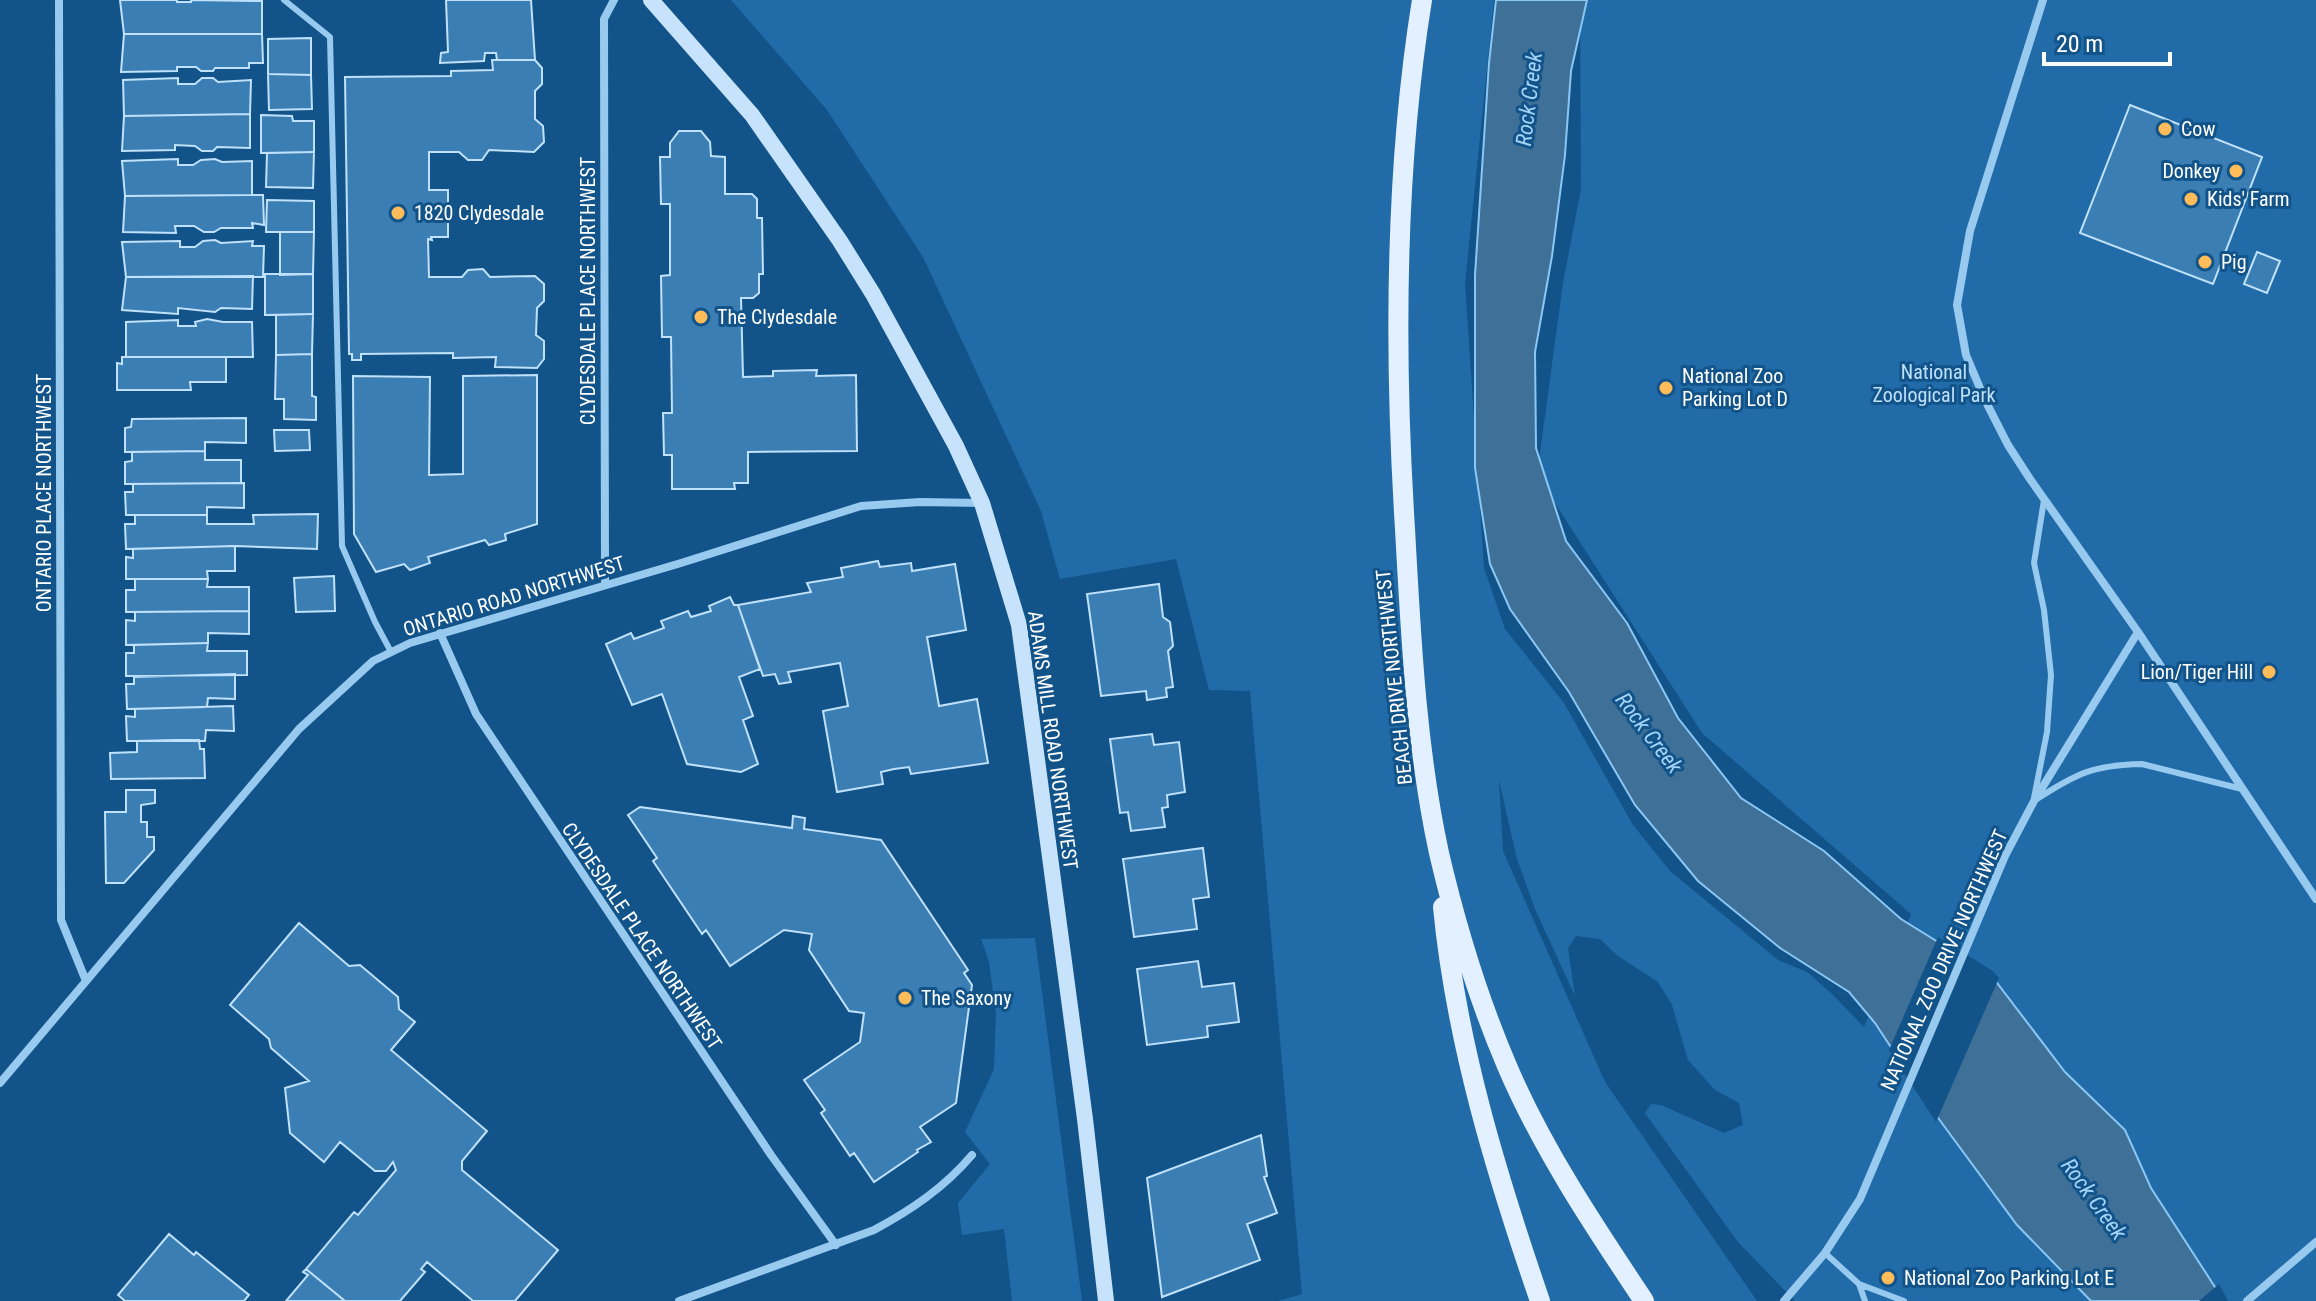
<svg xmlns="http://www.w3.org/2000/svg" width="2316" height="1301" viewBox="0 0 2316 1301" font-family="'Roboto Condensed',sans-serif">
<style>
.green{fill:#216ca8}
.water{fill:#3f7098;stroke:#8ac7f4;stroke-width:2}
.pier{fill:#125489}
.building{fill:#3b7eb3;stroke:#bfe1fc;stroke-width:2}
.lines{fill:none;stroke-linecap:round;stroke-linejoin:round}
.lane{stroke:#98caf0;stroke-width:6}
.street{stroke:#98caf0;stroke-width:8}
.secondary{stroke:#c6e3fb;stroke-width:16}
.primary{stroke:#e2f0ff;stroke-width:20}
.poi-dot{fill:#ffbc58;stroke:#125489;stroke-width:3}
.labels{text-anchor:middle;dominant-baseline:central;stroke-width:6;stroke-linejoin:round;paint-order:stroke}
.poi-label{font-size:20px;fill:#fff;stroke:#125489;text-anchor:start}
.street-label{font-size:20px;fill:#fff;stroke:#125489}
.park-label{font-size:20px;fill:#bfe1fc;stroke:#125489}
.water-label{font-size:22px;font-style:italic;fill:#a4d4f8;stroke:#125489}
</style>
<rect width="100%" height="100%" fill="#125489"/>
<path class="green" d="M731 0H1494L1465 284 1484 568 1505 629 1564 703 1633 825 1670 871 1778 960 1807 972 1832 994 1864 1027 1911 914 1702 733 1537 475 1563 283 1581 189 1580 0H2316V1301H1795L1738 1242 1645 1113 1651 1104 1661 1105 1724 1133 1743 1125 1739 1103 1715 1090 1688 1060 1672 1005 1658 982 1618 956 1600 939 1576 936 1568 948 1575 996 1535 909 1517 859 1499 780 1503 851 1605 1082 1757 1301H1279L1302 1294 1250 691 1209 690 1176 559 1060 579 1041 511 923 257 827 110Z
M1035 938 1082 1301H1012L1004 1229 962 1235 958 1203 990 1164 965 1132 994 1069 996 1014 989 962 981 939Z"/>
<path class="water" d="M1496 0H1587L1571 71 1565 155 1552 256 1535 352 1536 448 1566 541 1627 623 1678 718 1741 798 1824 851 1901 919 1991 975 2065 1072 2125 1130 2151 1188 2224 1301H2091L2089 1299 2017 1225 1933 1111 1875 1023 1849 992 1780 948 1698 881 1635 805 1569 692 1510 609 1490 564 1475 468V275L1489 63Z"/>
<path class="pier" d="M1938 937 1993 971 1999 978 1936 1122 1889 1050Z
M2219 1284 2228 1301H2198H2199Z"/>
<path class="building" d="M120 0H177V2H191V0L262 1V34H124Z
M446 0H531L535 60H497L496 53H485L484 61 440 63 441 53 448 52Z
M124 34H262L263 63H249V68H215L213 71H201L196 67H177V71L121 72Z
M311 38V75L268 74V39Z
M492 60H535L542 68V84L535 91V119L543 126 544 142 534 152 489 150 482 160H468L459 152H429V190H448V237H431L432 240 428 239 429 277H462L468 270 483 269 490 277 535 276 544 284V301L537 308 536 335 544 341V359L537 368 495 367 496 357 453 358V353L361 354V360H352V354H349L345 77 451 76V71L493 70Z
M268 74 311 75 312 109 269 110Z
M178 78V84H195L202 78H213L218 82 251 80 250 114 124 116 123 80Z
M2130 105 2262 157 2213 284 2080 233Z
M250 114V148L217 147 213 151H202L195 146 175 145V150L122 151 124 116Z
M261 115 292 116 293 121H314V152L261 153Z
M679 131H701L710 142 711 156 725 157V194H752L757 199V218H762L763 274H759V293L753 298H741L743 377 773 376V371L817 370 816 376 856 375 857 451 748 452V483H734L735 489H672V455H664L663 413H672L671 337H662L661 276 670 275V204H661L660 157H670V143Z
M314 152 313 188 266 187 267 153Z
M178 159V165H193L201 160 215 159 222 162 252 161V195L125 196 122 161Z
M252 195H263L264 225 252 223 253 228H221L214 232H204L194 226H175L176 233 123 232 125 196Z
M267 200 314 201V232H266Z
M280 232H314L313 274 280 275Z
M215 240 221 243 253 241 252 246H264L263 277H126L122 242 180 241V247H195L203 241Z
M2257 252 2280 261 2267 293 2244 284Z
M265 274H313V314L265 315Z
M253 276 252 309 221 308 215 312 178 308V314L122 310 126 277Z
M313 314 312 354 276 355V315Z
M207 319 223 322H252L253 357H126V322L178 320V326H196L195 322Z
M312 354V396L316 397V420L284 419V399H275L276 355Z
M122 357H226V382H190L191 390H117V363L122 364Z
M537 375V524L505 534 506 540 489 545 485 540 428 557 430 563 410 570 404 564 376 572 354 534 353 376 430 377 429 475 463 474V376Z
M246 418V443L205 442V451L125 452V428L131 427 132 419Z
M274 430H309L310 450 275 451Z
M205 451V460H241V483L125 484V462L132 461V452Z
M244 483V508L207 507V515H126L125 492H133V484Z
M318 514 317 549 235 546 126 549 125 524H135V515H207V524H254L253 515Z
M235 546V571H207L208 579H126V557L133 558V549Z
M878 561 880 567 911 563 912 571 955 564 966 630 927 637 939 706 977 699 988 763 911 774 909 767 894 769 881 772 883 784 837 792 823 711 848 706 840 663 788 672 791 682 779 684 775 674 763 676 738 605 811 592 807 583 843 577 841 568Z
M334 576 335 611 296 612 294 578Z
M135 579H208L207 587H249V611L126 612V590H135Z
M1159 584 1163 617 1170 622 1173 646 1168 651 1173 687 1166 688 1167 697 1147 700 1146 691 1101 696 1087 594Z
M730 597 734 605H738L760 669 739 677 753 716 743 720 758 764 741 772 687 764 662 694 632 705 606 644 631 633 634 639 664 628 661 621 688 611 691 617 711 611 709 606Z
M249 611V634L208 633V643L126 645V620L135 621V612Z
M208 643 207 651H247V675L126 676V653H134V645Z
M235 674V699L208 698 207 707 127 709 126 684H134V677Z
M233 706 234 731 206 730 205 741H127L126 716 135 717V709Z
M1152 734 1154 745 1179 742 1185 792 1167 795 1168 807 1162 808 1165 827 1131 831 1128 812 1120 813 1110 739Z
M174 740H199L200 749H204L205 778 111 779 110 753 137 752V741Z
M126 790H155V803L141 805V822H147V837H154V850L124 883H106L105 812H126Z
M640 807 792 828 793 816 805 818 804 829 881 840 968 970 964 973 972 985 956 1103 920 1127 931 1142 917 1150 918 1152 874 1182 854 1153 850 1156 821 1113 825 1110 804 1080 860 1042 864 1013 849 1011 809 950 812 934 784 930 730 966 706 930 702 934 653 861 657 858 628 815Z
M1203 848 1209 897 1193 899 1197 929 1134 937 1123 859Z
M299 923 349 966 360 965 398 997 399 1009 415 1022 391 1050 487 1131 462 1161V1170L558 1250 515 1301H473L427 1262 421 1269 425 1272 400 1301H345L306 1269 354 1212 358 1215 396 1170 393 1162 386 1171H375L340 1142 324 1162 290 1133 285 1088 309 1081 271 1048 269 1039 230 1005Z
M1198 961 1202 987 1234 983 1239 1022 1207 1026 1208 1037 1147 1045 1137 969Z
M1261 1135 1267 1176 1264 1177 1277 1213 1247 1224 1260 1260 1162 1297 1147 1178Z
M169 1234 194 1255 196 1252 249 1295 244 1301H125L118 1295Z
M306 1269 345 1301H286L308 1275 303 1272Z"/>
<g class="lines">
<path class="lane" d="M284 0 330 37 342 546 375 622 390 650
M2034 798 2047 732 2051 675 2044 610 2034 563 2044 500
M2037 799C2077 773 2094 765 2142 764L2242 789
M1825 1253 1859 1284 1904 1301
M1859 1284 1865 1301"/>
<path class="street" d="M59 0 61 920 86 981
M2043 0 1970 231 1957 305 1966 355 1985 400 2008 445 2030 479 2138 632 2316 899
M605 585 604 19 614 0
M440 633 476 714 771 1155 836 1245
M0 1083 299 729 373 661 410 643 681 563 861 506 920 502 982 503
M679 1301 874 1230C911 1210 944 1188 972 1155
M1784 1301 1825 1253 1860 1199 2005 856 2034 801 2138 632
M2247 1301 2316 1242"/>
<path class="secondary" d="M651 0 752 115 840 241 873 294 956 446 982 503 1019 625 1085 1119 1106 1301"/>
<path class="primary" d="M1422 0C1394 173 1394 354 1405 529 1411 637 1416 747 1439 853 1456 926 1478 998 1507 1066 1543 1150 1594 1226 1644 1301
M1443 907C1456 1042 1496 1173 1540 1301"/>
</g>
<g class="poi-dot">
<circle cx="2165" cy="129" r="8"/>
<circle cx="2236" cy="171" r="8"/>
<circle cx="2191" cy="199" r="8"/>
<circle cx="398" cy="213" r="8"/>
<circle cx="2205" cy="262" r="8"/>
<circle cx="701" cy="317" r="8"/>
<circle cx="1666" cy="388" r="8"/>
<circle cx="2269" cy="672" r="8"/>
<circle cx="905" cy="998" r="8"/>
<circle cx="1888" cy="1278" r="8"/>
</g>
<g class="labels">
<g class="poi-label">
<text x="2181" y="129">Cow</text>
<text x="2220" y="171" text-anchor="end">Donkey</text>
<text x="2207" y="199">Kids' Farm</text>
<text x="414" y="213">1820 Clydesdale</text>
<text x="2221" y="262">Pig</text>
<text x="717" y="317">The Clydesdale</text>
<text x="1682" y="376">National Zoo<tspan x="1682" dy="23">Parking Lot D</tspan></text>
<text x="2253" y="672" text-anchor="end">Lion/Tiger Hill</text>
<text x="921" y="998">The Saxony</text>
<text x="1904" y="1278">National Zoo Parking Lot E</text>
</g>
<g class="street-label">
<text transform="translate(588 291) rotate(-90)">CLYDESDALE PLACE NORTHWEST</text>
<text transform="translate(44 493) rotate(-90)">ONTARIO PLACE NORTHWEST</text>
<text transform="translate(514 596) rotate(-17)">ONTARIO ROAD NORTHWEST</text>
<text transform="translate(1394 677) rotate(-96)">BEACH DRIVE NORTHWEST</text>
<text transform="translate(1053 740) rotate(82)">ADAMS MILL ROAD NORTHWEST</text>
<text transform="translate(642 936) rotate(56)">CLYDESDALE PLACE NORTHWEST</text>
<text transform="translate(1944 960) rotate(-66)">NATIONAL ZOO DRIVE NORTHWEST</text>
</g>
<g class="park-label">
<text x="1934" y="372">National<tspan x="1934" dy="23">Zoological Park</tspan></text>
</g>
<g class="water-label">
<text transform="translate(1529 99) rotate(-83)">Rock Creek</text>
<text transform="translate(1649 733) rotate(53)">Rock Creek</text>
<text transform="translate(2094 1199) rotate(54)">Rock Creek</text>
</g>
</g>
<path d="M2044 52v12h126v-12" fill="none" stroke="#ffffff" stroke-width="4"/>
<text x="2056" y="52" font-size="24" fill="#ffffff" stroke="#125489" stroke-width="6" paint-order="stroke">20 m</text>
</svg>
